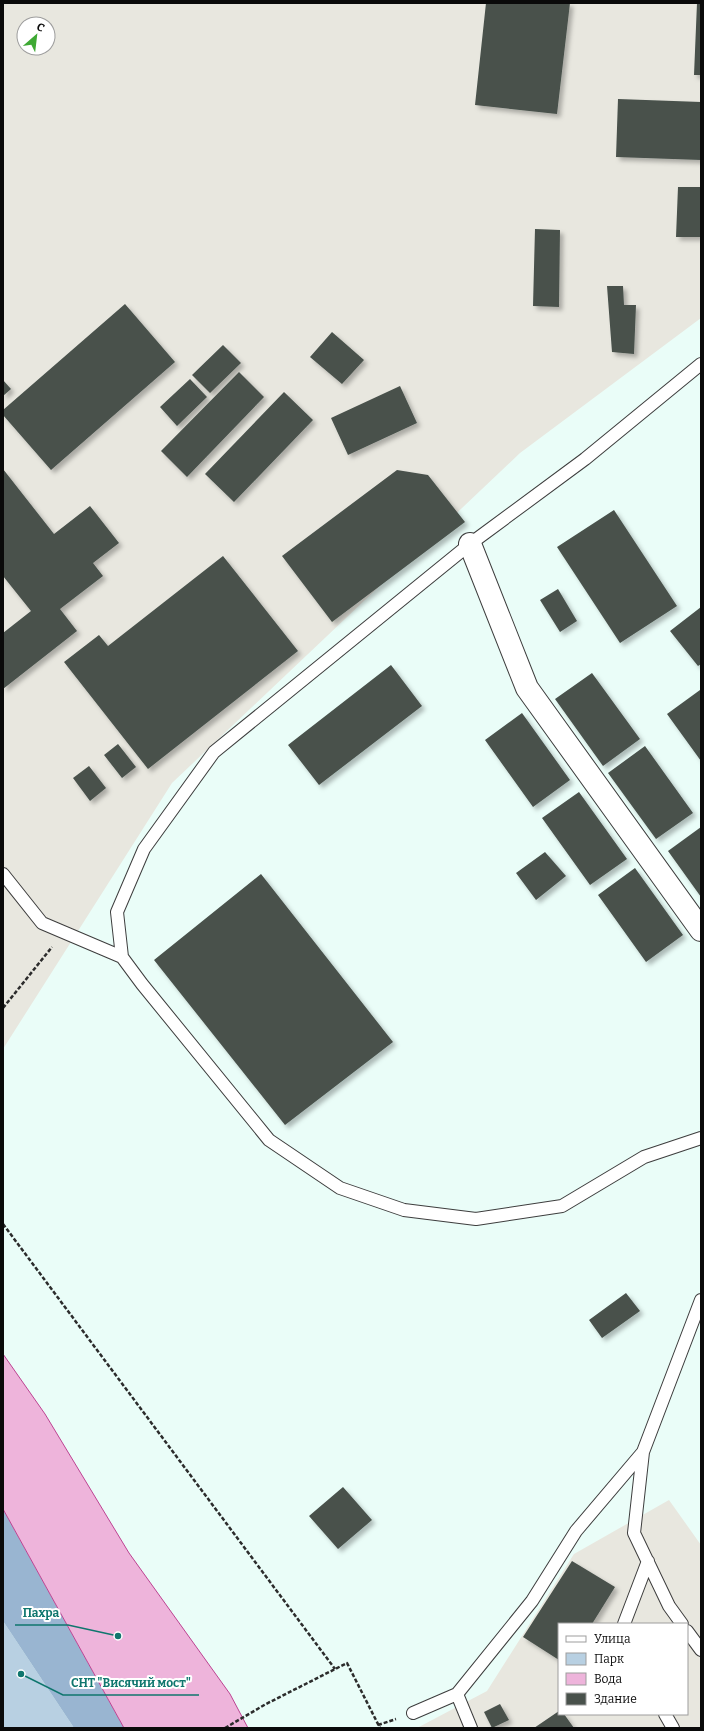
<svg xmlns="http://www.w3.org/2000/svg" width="704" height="1731" viewBox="0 0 704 1731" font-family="Bitter,serif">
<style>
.industrial{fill:#e8e7df;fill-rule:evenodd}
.green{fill:#b8d0e2}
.forest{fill:#99b5d1}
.water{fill:#eeb4db;stroke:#bd4392}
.building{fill:#48514b;filter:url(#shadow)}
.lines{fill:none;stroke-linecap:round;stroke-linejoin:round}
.lane-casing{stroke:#3d3d3d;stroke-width:14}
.street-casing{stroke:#3d3d3d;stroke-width:24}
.path{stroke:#2c2c2c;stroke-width:2.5;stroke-dasharray:4 2;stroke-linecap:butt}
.lane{stroke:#fff;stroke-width:12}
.street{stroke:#fff;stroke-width:22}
.leader{fill:none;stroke:#0f766e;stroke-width:1.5}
.callout-dot{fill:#0f766e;stroke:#fff;stroke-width:1.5}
.callout-label{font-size:12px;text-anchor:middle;font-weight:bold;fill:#0f766e;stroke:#fff;stroke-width:4;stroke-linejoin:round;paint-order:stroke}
</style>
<defs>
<filter id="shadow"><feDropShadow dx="3.5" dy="3.5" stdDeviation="2" flood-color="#0004"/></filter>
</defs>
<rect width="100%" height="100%" fill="#eafdf8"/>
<path class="industrial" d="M3 3H701V318L520 453 172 783 3 1049ZM24 24H48V48H24Z
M669 1500 701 1545V1728H417L487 1691 574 1554ZM559 1624H687V1714H559Z"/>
<path class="green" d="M3 1621 74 1728H3Z"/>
<path class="forest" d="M3 1509 124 1728H74L3 1621Z"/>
<path class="water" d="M3 1354 45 1414 129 1553 230 1694 248 1728H124L3 1509Z"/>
<path class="building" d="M486 3H570L557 114 475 105Z
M697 3H701V75H694Z
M618 99 701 102V160L616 157Z
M678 187H701V237H676Z
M535 229 560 230 559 307 533 306Z
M607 286H623L624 305H636L634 354 612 352Z
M125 304 175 362 51 470 3 415V410Z
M332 332 364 360 342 384 310 357Z
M223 345 241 363 210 393 192 375Z
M239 372 264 397 187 477 161 451Z
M190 379 207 397 177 426 160 407Z
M3 380 11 389 3 396Z
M400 386 417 423 348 455 331 418Z
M284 392 313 420 234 502 205 474Z
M3 469 54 534 90 506 119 543 93 563 103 576 60 609 77 631 3 689V633L31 611 3 576Z
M397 470 428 475 465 522 332 622 282 556Z
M614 510 677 606 620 643 557 547Z
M223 556 298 651 148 769 64 662 99 635 108 646Z
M558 589 577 621 560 632 540 600Z
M701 607V664L698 666 670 631Z
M391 665 422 706 319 785 288 745Z
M592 673 640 739 603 766 555 699Z
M700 690 701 691V761L667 714Z
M522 713 570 780 533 807 485 740Z
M118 744 136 767 122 778 104 755Z
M645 746 693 813 656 839 608 773Z
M89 766 106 788 90 801 73 778Z
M579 792 627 859 590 885 542 818Z
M701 827V897L668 851Z
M545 852 566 876 536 900 516 873Z
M635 868 683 935 646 962 598 895Z
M261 874 393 1042 285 1125 154 960Z
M626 1293 640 1311 602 1338 589 1320Z
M343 1487 372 1520 338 1549 309 1516Z
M572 1561 615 1587 592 1624H559V1660L523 1637Z
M500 1704 509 1720 492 1728 484 1712Z
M559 1711V1714H564L574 1728H534Z"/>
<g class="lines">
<defs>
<path id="lane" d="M701 364 585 459 470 544 214 752 144 849 117 912 122 957 142 984 269 1140 340 1188 404 1210 476 1219 562 1206 644 1157 701 1138
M3 874 42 923 122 957
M643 1452 634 1533 669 1606 682 1624
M624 1624 648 1561
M687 1631 701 1650
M457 1694 471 1728
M413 1713 457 1694 532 1601 576 1531 643 1452 701 1300
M665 1714 673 1728"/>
<path id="street" d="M470 544 527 688 701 930"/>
</defs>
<use href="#lane" class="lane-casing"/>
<use href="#street" class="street-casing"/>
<path class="path" d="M3 1008 52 947
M3 1224 335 1669
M378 1725 396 1719
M225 1728 266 1704 347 1663 380 1728"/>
<use href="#lane" class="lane"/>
<use href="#street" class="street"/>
</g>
<path class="leader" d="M118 1636L68 1625H15M21 1674L63 1695H199"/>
<g class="callout-dot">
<circle cx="118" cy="1636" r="4"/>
<circle cx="21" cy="1674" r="4"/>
</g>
<g class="callout-label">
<text x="41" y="1617">Пахра</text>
<text x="131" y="1687">СНТ "Висячий мост"</text>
</g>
<rect width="704" height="1731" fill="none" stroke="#0a0a0a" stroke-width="8"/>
<rect x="558" y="1623" width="130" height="92" fill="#ffffff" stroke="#9d9d9d"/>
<rect x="566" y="1636" width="20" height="6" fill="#ffffff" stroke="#9d9d9d"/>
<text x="594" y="1643" font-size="12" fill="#0a0a0a">Улица</text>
<rect x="566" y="1653" width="20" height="12" fill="#b8d0e2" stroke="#9d9d9d"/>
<text x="594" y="1663" font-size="12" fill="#0a0a0a">Парк</text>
<rect x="566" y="1673" width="20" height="12" fill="#eeb4db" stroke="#9d9d9d"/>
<text x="594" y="1683" font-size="12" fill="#0a0a0a">Вода</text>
<rect x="566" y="1693" width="20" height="12" fill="#48514b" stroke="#9d9d9d"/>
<text x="594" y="1703" font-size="12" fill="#0a0a0a">Здание</text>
<g transform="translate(36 36) rotate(28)"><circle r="19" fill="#ffffff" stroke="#9d9d9d"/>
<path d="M0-3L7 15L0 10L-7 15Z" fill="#3ea933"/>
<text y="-6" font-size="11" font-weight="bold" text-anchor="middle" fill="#0a0a0a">С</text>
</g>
</svg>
